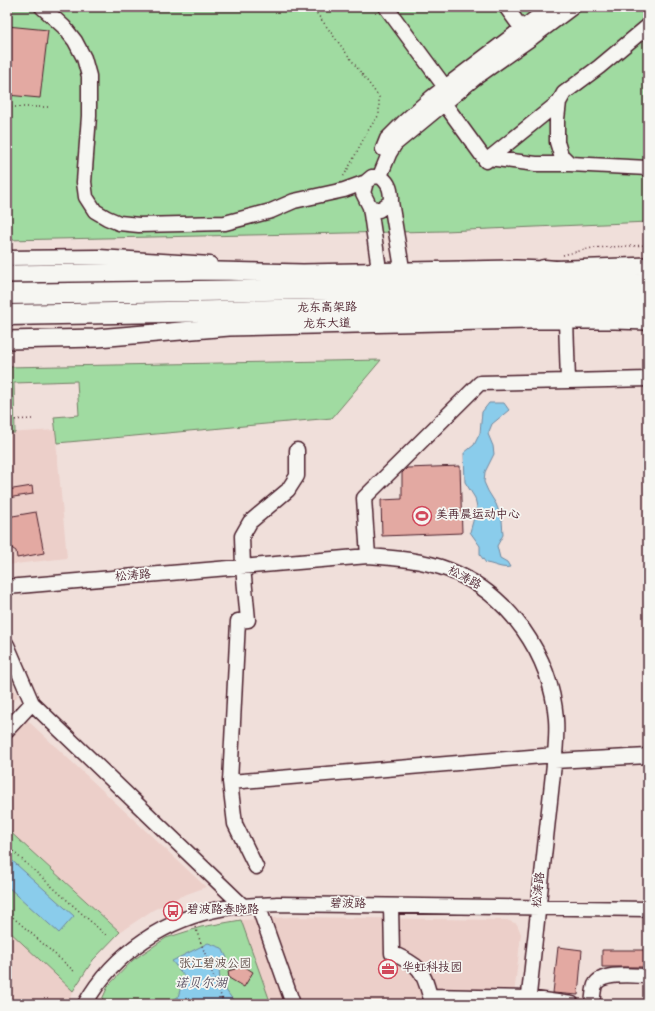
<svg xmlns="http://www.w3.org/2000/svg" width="655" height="1011" viewBox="0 0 655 1011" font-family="'Gochi Hand','LXGW WenKai TC',sans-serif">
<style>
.built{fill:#eccfc9}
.green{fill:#a0dba1;stroke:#757d66}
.water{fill:#8acceb;stroke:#70879e}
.building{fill:#e3a9a2;stroke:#4a1f2b}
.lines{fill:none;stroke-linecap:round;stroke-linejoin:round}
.minor-casing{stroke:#4a1f2b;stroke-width:17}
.major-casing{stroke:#4a1f2b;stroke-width:20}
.highway-casing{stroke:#4a1f2b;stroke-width:23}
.path{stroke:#4a1f2b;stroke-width:1.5;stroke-dasharray:1 3;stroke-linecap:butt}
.minor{stroke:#f6f6f2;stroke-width:14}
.major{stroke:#f6f6f2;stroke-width:17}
.highway{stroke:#f6f6f2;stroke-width:20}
.labels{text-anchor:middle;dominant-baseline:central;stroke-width:3.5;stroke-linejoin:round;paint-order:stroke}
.street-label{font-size:12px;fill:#4a1f2b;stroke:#f6f6f2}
.poi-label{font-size:12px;fill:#4a1f2b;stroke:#f6f6f2;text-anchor:start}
.park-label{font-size:12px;fill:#604e48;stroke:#f6f6f2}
.water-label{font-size:13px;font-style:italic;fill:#5d5365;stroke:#f6f6f2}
</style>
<rect width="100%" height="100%" fill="#f0dfda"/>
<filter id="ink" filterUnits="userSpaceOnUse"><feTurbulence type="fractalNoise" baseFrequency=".025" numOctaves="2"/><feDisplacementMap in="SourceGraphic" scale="8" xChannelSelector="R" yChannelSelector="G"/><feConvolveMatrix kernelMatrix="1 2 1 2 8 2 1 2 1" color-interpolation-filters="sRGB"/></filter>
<g filter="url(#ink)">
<path class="built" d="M55 430 67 558 7 565V433Z
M7 676 18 696 7 708Z
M26 719 206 887 179 897 153 910 120 932 7 829V739Z
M291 917 507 920 517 924 521 934 513 1004H271L241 920Z
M7 927 75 988 67 1004H7Z"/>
<path class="green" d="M7 7H648V222L445 231 7 240Z
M381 360 332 418 57 443 54 417 79 415 77 381 14 383 15 433H7V367Z
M7 829 120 932 93 960 73 991 7 929Z
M241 920 271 1004H100L108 986 133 960 166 938 201 927Z"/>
<path class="water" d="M489 403H504L509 410 492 424 488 434 493 446 494 454 485 472 484 482 488 491 496 504 502 520 503 535 497 546 500 558 507 562 510 567C502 569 494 564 486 563L480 555V546L470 532 477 507 475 498 465 482 464 453 474 445 480 433 482 412Z
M7 856 74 916 59 933 7 886Z
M208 943 222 948 227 958 219 968 220 982 236 1004H164L178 997 184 976 172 961Z"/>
<path class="building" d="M7 26 48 30 40 98 7 95Z
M460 466 462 533 382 536 381 500 402 499V473L407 468Z
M32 486 33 494 7 498V490Z
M36 512 44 553 17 558 16 551 7 545V517Z
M558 947 582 950 578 995 553 993Z
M602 950H648V967H602Z
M239 963 253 972 244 987 229 978 228 971 235 969Z"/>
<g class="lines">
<defs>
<path id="minor" d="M42 7 64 27 75 41 84 58 89 76V116L84 182 86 197 95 211 107 218 119 223 139 225 225 223 271 211 294 201 344 190 366 182
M386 7 445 87
M506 7 522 29
M648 26 599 67 564 93 559 102 557 119V142L561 155 570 164 648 168
M444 103 486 161 559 102
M383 149 387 139 404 122 432 97 550 7
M489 158 536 164H570
M380 176 389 154 395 144 475 78 533 37 573 7
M380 176C390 184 391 190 391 202L379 210 370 207 363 193 366 182 372 177Z
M391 202 401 262 398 272
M370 207 378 262 377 272
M7 258 99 257 210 264
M568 381 648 379
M297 450V476L288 490 250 522 242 536 243 567 248 620 238 621 230 782 555 755
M368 556 364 498 480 383 568 381 566 320
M7 587 368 556C396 558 423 560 449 570 509 594 551 655 556 719 557 731 556 743 555 755L528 1004
M7 645 32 703 243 906
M7 730 32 703
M554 761 648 756
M230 782 235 824 256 867
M258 905 293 1004
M391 906 392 953C419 966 422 967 430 996L528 998 572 1004
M85 1004C114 952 167 918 225 908 242 905 260 905 277 904L648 909
M592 1004C593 998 593 991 595 985 602 971 634 976 648 976"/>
<path id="major" d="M7 274 218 271 303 273 516 269 544 270 648 266
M7 340 97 338 229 327 529 320H615L648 321"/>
<path id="highway" d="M544 270 586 274
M7 294 648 284
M7 315 648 303"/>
</defs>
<use href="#minor" class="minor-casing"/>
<use href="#major" class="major-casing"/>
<use href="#highway" class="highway-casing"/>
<path class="path" d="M312 7 379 97V115C364 133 356 157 343 177
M7 107H48
M563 255 592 248 648 245
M7 420 34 419
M7 846 108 937
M7 912 75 972
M195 927 224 1004"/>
<use href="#minor" class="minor"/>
<use href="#major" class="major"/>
<use href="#highway" class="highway"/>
</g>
</g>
<defs>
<symbol id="stadium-ring" viewBox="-11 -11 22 22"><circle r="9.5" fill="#f6f6f2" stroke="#d1495b" stroke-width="1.5"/><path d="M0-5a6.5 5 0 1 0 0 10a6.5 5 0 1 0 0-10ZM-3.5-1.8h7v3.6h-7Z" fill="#d1495b"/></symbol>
<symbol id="bus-ring" viewBox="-11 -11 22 22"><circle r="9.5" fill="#f6f6f2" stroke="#d1495b" stroke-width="1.5"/><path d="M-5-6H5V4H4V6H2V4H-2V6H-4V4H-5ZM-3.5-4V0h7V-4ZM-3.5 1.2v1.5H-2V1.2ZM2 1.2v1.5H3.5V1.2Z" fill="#d1495b"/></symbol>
<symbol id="office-ring" viewBox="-11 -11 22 22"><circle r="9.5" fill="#f6f6f2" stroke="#d1495b" stroke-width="1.5"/><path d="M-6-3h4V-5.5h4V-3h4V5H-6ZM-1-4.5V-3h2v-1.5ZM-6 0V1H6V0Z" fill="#d1495b"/></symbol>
</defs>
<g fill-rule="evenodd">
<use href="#stadium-ring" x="411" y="505" width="22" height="22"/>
<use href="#bus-ring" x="162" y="900" width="22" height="22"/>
<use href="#office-ring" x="377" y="958" width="22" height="22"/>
</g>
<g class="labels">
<g class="street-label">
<text transform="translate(327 309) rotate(-1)">龙东高架路</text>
<text transform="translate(327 325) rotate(-1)">龙东大道</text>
<text transform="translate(133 577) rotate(-5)">松涛路</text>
<text transform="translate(464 579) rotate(28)">松涛路</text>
<text transform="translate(540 890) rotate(-84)">松涛路</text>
<text transform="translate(348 905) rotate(1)">碧波路</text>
</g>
<g class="poi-label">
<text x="436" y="516">美再晨运动中心</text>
<text x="187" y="911">碧波路春晓路</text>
<text x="402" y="969">华虹科技园</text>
</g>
<g class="park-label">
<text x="215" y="965">张江碧波公园</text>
</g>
<g class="water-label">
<text x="201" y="984">诺贝尔湖</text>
</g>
</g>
<rect width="655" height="1011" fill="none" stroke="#f6f6f2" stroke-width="24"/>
<rect x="12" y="12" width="631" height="987" fill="none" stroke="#4a1f2b" stroke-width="1.5" filter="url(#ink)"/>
</svg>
